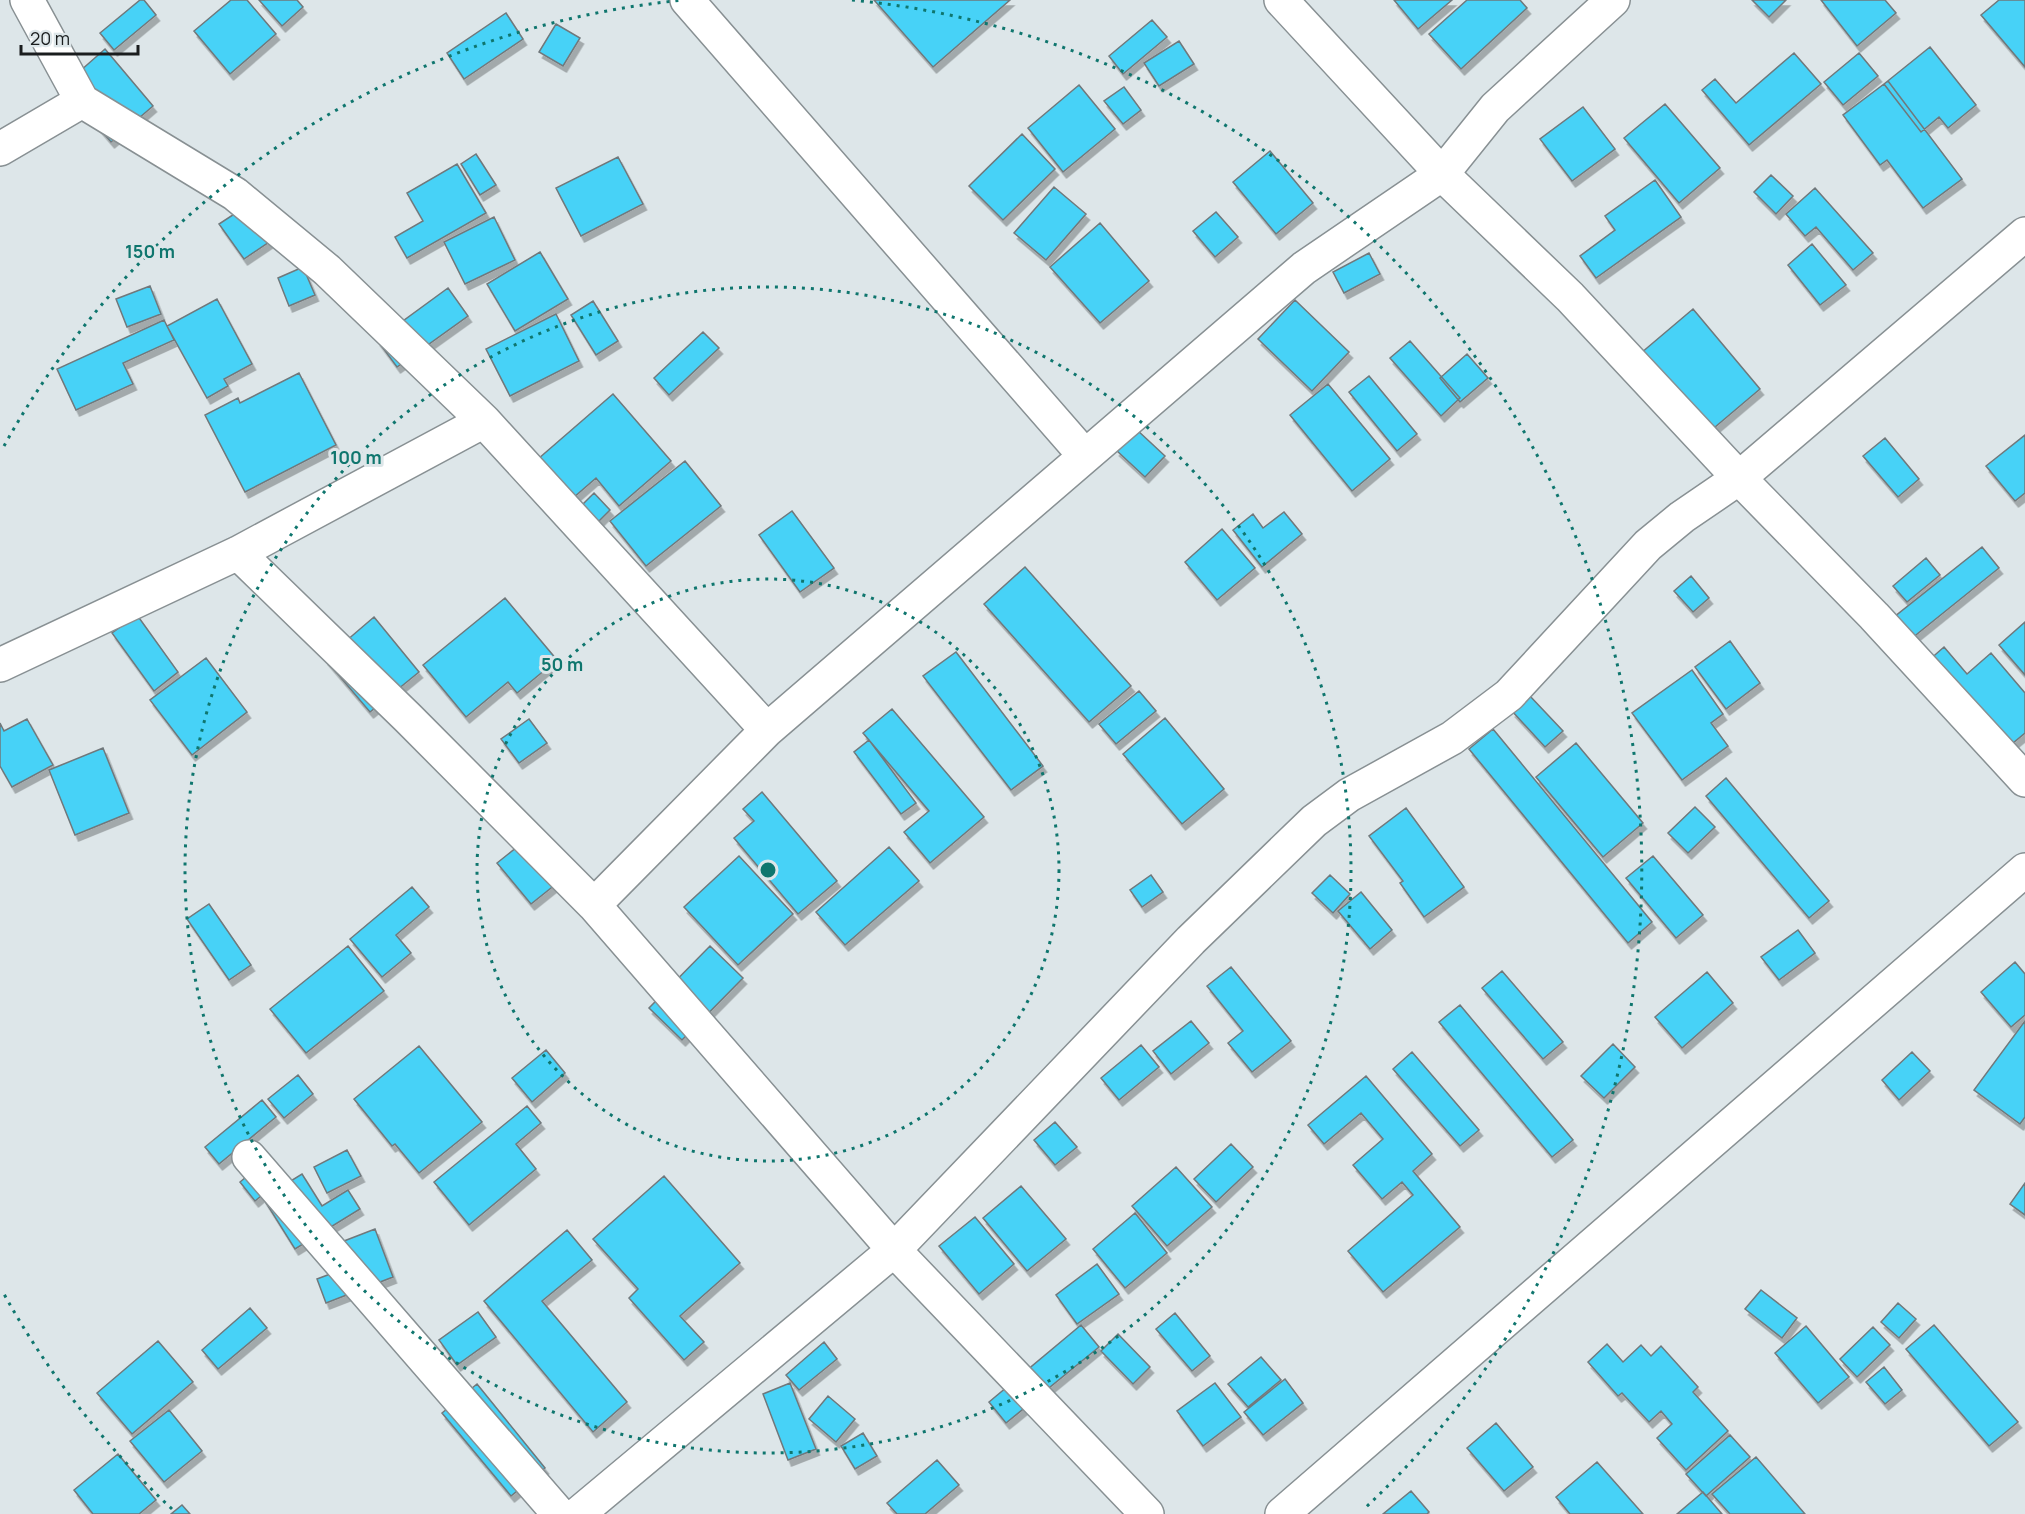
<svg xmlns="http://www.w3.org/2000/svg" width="2025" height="1514" viewBox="0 0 2025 1514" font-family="Manrope,sans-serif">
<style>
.building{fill:#47d2f7;stroke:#70787b;stroke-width:1.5;filter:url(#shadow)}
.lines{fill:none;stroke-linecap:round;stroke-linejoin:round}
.street-casing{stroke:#889093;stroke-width:36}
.secondary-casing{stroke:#889093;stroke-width:36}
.street{stroke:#fff;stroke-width:33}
.secondary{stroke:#fff;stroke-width:33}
.ring{fill:none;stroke:#0f766e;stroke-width:3;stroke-dasharray:3 6}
.centre{fill:#0f766e;stroke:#dde6e9;stroke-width:3}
.ring-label{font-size:18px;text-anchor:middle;font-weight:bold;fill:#0f766e;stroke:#dde6e9;stroke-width:6;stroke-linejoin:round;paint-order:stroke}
</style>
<defs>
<filter id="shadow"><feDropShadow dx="3.5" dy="6" stdDeviation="0" flood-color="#0004"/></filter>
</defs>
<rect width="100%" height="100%" fill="#dde6e9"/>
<path class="building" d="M140 0H144L156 15 114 50 100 33Z
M231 0H247L276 34 230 74 194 31Z
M259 0H297L303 7 282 26Z
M874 0H1010L933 67Z
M1394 0H1452L1418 29Z
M1467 0H1520L1527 8 1461 69 1429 34Z
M1752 0H1786L1769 17Z
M1821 0H1885L1896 13 1857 46Z
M1999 0H2025V67L1981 15Z
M506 13 523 39 464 79 447 53Z
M1152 20 1167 37 1123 74 1109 56Z
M556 24 580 38 563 66 539 52Z
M1179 41 1194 64 1159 86 1144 63Z
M1930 47 1976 105 1948 128 1939 117 1921 132 1884 84Z
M105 49 153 106 111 142 63 86Z
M1794 53 1821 84 1749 145 1702 90 1715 79 1736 103Z
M1859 53 1878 76 1843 105 1824 82Z
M1888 81 1962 179 1923 208 1887 160 1880 165 1843 115Z
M1079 85 1115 129 1063 172 1028 128Z
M1124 87 1141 110 1123 124 1104 101Z
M1665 104 1720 168 1679 203 1624 138Z
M1583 107 1615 149 1572 181 1540 139Z
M1022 134 1055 169 1003 220 969 186Z
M1270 151 1313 203 1276 234 1233 182Z
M476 154 496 185 480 195 461 164Z
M618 157 643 204 581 236 556 188Z
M457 164 486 213 407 258 395 237 423 221 407 193Z
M1771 175 1793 196 1776 214 1754 192Z
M1655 180 1681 217 1596 278 1580 256 1615 230 1605 216Z
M1054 187 1086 214 1046 260 1014 233Z
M1815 188 1873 253 1853 270 1816 227 1805 236 1786 214Z
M251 203 275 238 244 259 219 224Z
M1216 212 1238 237 1215 257 1193 231Z
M494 217 515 260 465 284 444 242Z
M1100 223 1149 281 1100 323 1050 267Z
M1812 244 1846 285 1820 305 1788 265Z
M540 252 568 299 515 331 487 284Z
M1369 253 1380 274 1344 293 1333 272Z
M303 267 315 295 289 306 278 278Z
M150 286 161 314 127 327 116 299Z
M448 288 468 316 397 367 377 340Z
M217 299 252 364 224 379 228 386 207 398 167 326Z
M1295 300 1349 352 1312 391 1258 339Z
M593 301 618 341 596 355 571 315Z
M1693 309 1760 389 1708 433 1641 353Z
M556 314 579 361 510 396 486 349Z
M164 320 174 340 123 363 133 384 76 410 57 369Z
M703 332 719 348 669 395 654 378Z
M1410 341 1460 398 1441 416 1390 358Z
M1467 354 1488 378 1460 402 1440 378Z
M299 373 336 445 245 492 205 415 238 398 240 403Z
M1369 376 1417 434 1397 451 1349 392Z
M1328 384 1390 459 1352 491 1290 415Z
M613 394 671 461 619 506 596 478 573 498 538 459Z
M1136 429 1165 456 1145 477 1116 450Z
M2025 435V493L2015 501 1986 466Z
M1885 438 1919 479 1898 497 1863 456Z
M685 461 721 506 646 566 610 521Z
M594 493 610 510 586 534 570 517Z
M792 511 834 568 800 592 759 535Z
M1284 512 1302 534 1262 567 1233 530 1253 514 1263 528Z
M1222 529 1255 568 1217 600 1185 562Z
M1982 547 1999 568 1896 651 1879 629Z
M1926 558 1940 575 1907 602 1893 586Z
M1025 567 1131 686 1089 722 984 604Z
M1691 576 1709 598 1693 612 1674 591Z
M505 598 557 660 517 693 508 682 466 717 423 665Z
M137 615 178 672 154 691 112 633Z
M374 617 419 672 370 712 325 659Z
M2025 622V675L1999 645Z
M1730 641 1760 683 1726 709 1695 667Z
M1944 647 1967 674 1991 653 2025 693V733L1995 758 1920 668Z
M956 652 1043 766 1011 790 923 676Z
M206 658 247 712 192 755 150 700Z
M1692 670 1723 714 1711 723 1728 746 1682 780 1632 713Z
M1139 691 1156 711 1116 744 1099 724Z
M1529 695 1563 731 1545 747 1512 711Z
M892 709 984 817 930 863 904 832 929 811 863 733Z
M1165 718 1224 789 1182 824 1123 754Z
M27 719 53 765 12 787 0 766V723L4 731Z
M529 719 547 743 519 763 501 739Z
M1493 729 1652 922 1628 943 1469 749Z
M869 740 916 803 901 814 854 752Z
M1576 743 1643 823 1603 857 1536 777Z
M103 748 129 813 75 835 49 770Z
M1726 778 1829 901 1809 918 1706 796Z
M762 792 837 881 798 914 734 838 754 821 743 809Z
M1695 807 1715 827 1688 853 1668 833Z
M1406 808 1464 887 1424 917 1400 883 1403 881 1369 836Z
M532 835 566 876 531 904 497 863Z
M889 847 919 881 845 945 816 912Z
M739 856 793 914 738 965 684 907Z
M1653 856 1703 915 1676 938 1626 878Z
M1151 875 1163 892 1142 907 1130 890Z
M1330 875 1350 894 1333 913 1312 893Z
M412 887 429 907 396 935 411 953 382 977 350 939Z
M1361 892 1392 930 1370 949 1338 911Z
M209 904 251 965 229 980 187 919Z
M1798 930 1815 953 1779 980 1761 957Z
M348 946 384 991 306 1053 270 1009Z
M710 946 743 978 682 1040 649 1008Z
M2015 962 2025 974V1015L2011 1027 1981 992Z
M1231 967 1291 1041 1252 1072 1228 1043 1243 1031 1207 986Z
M1502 971 1563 1042 1543 1059 1482 988Z
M1707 972 1733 1003 1682 1048 1655 1017Z
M1460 1005 1573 1140 1552 1157 1439 1022Z
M1191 1021 1209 1043 1171 1074 1153 1051Z
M2025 1021V1117L2020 1124 1974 1090Z
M1613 1044 1635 1067 1604 1098 1581 1076Z
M1141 1045 1159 1067 1119 1100 1101 1078Z
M419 1046 482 1122 419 1173 395 1144 392 1146 354 1099Z
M546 1050 565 1073 532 1102 512 1078Z
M1412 1052 1479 1130 1460 1146 1393 1069Z
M1912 1052 1930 1071 1899 1100 1882 1080Z
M298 1075 313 1094 284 1118 268 1099Z
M1366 1076 1432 1154 1413 1171 1460 1227 1383 1292 1348 1251 1413 1195 1402 1182 1382 1199 1353 1165 1383 1139 1361 1113 1324 1144 1308 1125Z
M262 1100 276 1117 219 1164 205 1147Z
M527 1106 541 1123 516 1144 536 1169 469 1225 434 1182Z
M1055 1122 1077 1147 1055 1165 1034 1140Z
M1231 1144 1253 1167 1216 1202 1194 1179Z
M347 1150 361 1176 327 1193 314 1167Z
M270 1157 285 1176 255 1201 240 1182Z
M1176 1167 1212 1207 1167 1246 1132 1206Z
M302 1174 322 1206 348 1190 360 1209 295 1249 263 1198Z
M664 1176 740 1263 680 1316 704 1342 684 1360 629 1298 638 1289 593 1239Z
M2025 1183V1215L2010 1204Z
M1021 1186 1066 1239 1027 1271 983 1218Z
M1135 1213 1167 1253 1125 1288 1093 1249Z
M975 1217 1014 1264 979 1294 939 1246Z
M375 1229 393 1277 326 1303 317 1279 354 1265 344 1241Z
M567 1230 592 1260 542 1301 627 1402 593 1432 484 1301Z
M1097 1264 1119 1294 1077 1324 1056 1295Z
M1761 1290 1797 1318 1782 1338 1745 1309Z
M1898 1303 1916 1319 1899 1338 1881 1322Z
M250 1308 267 1328 218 1369 202 1350Z
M478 1312 496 1337 457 1365 439 1340Z
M1175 1313 1210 1356 1192 1371 1156 1329Z
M1081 1325 1099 1347 1006 1423 989 1402Z
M1934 1325 2018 1422 1989 1446 1906 1349Z
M1806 1326 1849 1377 1818 1403 1775 1353Z
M1873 1327 1890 1345 1857 1377 1840 1359Z
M1118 1334 1150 1367 1133 1384 1101 1351Z
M158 1341 193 1382 132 1434 97 1393Z
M824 1342 837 1359 799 1390 786 1375Z
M1607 1344 1623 1362 1641 1345 1651 1356 1661 1346 1698 1387 1693 1392 1728 1431 1686 1470 1657 1438 1672 1424 1661 1411 1649 1422 1622 1393 1618 1396 1588 1362Z
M1261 1357 1281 1380 1248 1407 1228 1384Z
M1884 1367 1902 1390 1885 1404 1866 1382Z
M1285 1379 1303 1403 1263 1435 1244 1412Z
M790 1383 816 1449 788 1460 763 1394Z
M1215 1383 1241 1417 1203 1446 1177 1411Z
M477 1384 545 1468 511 1496 442 1413Z
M828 1396 855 1419 836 1442 809 1419Z
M169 1410 202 1451 164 1482 130 1441Z
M1496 1423 1533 1467 1504 1491 1467 1448Z
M863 1433 877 1456 855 1469 841 1446Z
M1730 1435 1750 1457 1706 1496 1686 1474Z
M118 1454 156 1500 139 1514H93L74 1490Z
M1756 1457 1805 1514H1730L1712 1494Z
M937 1460 959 1485 925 1514H897L887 1503Z
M1597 1462 1643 1514H1570L1556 1497Z
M1411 1491 1429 1512 1427 1514H1383Z
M1703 1492 1722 1514H1677Z
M182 1505 190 1514H171Z"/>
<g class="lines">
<defs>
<path id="street" d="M687 0 1085 456
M1281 0 1442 174 1570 297 1739 478 1874 616 2025 780
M82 101 235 194 327 270 484 421
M0 149 82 101 27 0
M238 553 408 718 594 905 894 1250 1147 1514
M0 665 238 553 484 421 767 730
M594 905 767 730 1304 268 1442 174 1495 108 1613 0
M249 1157 559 1514
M578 1514 894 1250 1191 940 1314 821 1349 795 1452 738 1509 695 1648 545 1682 517 1739 478 2025 234"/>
<path id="secondary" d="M1282 1514 2025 870"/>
</defs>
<use href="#street" class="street-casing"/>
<use href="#secondary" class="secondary-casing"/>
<use href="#street" class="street"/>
<use href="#secondary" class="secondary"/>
</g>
<g class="ring">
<circle cx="768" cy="870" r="291"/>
<circle cx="768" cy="870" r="583"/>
<path d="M172 1509A874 874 0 0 1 4 1294M4 446A874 874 0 0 1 684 0M852 0A874 874 0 0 1 1364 1509"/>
</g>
<circle cx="768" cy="870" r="9" class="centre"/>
<g class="ring-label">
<text x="150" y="258">150 m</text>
<text x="356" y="464">100 m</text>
<text x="562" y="671">50 m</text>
</g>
<path d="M21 45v9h117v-9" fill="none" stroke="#1a1d1e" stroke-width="3"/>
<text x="30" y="45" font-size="18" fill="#1a1d1e" stroke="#dde6e9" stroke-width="4.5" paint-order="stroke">20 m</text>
</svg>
